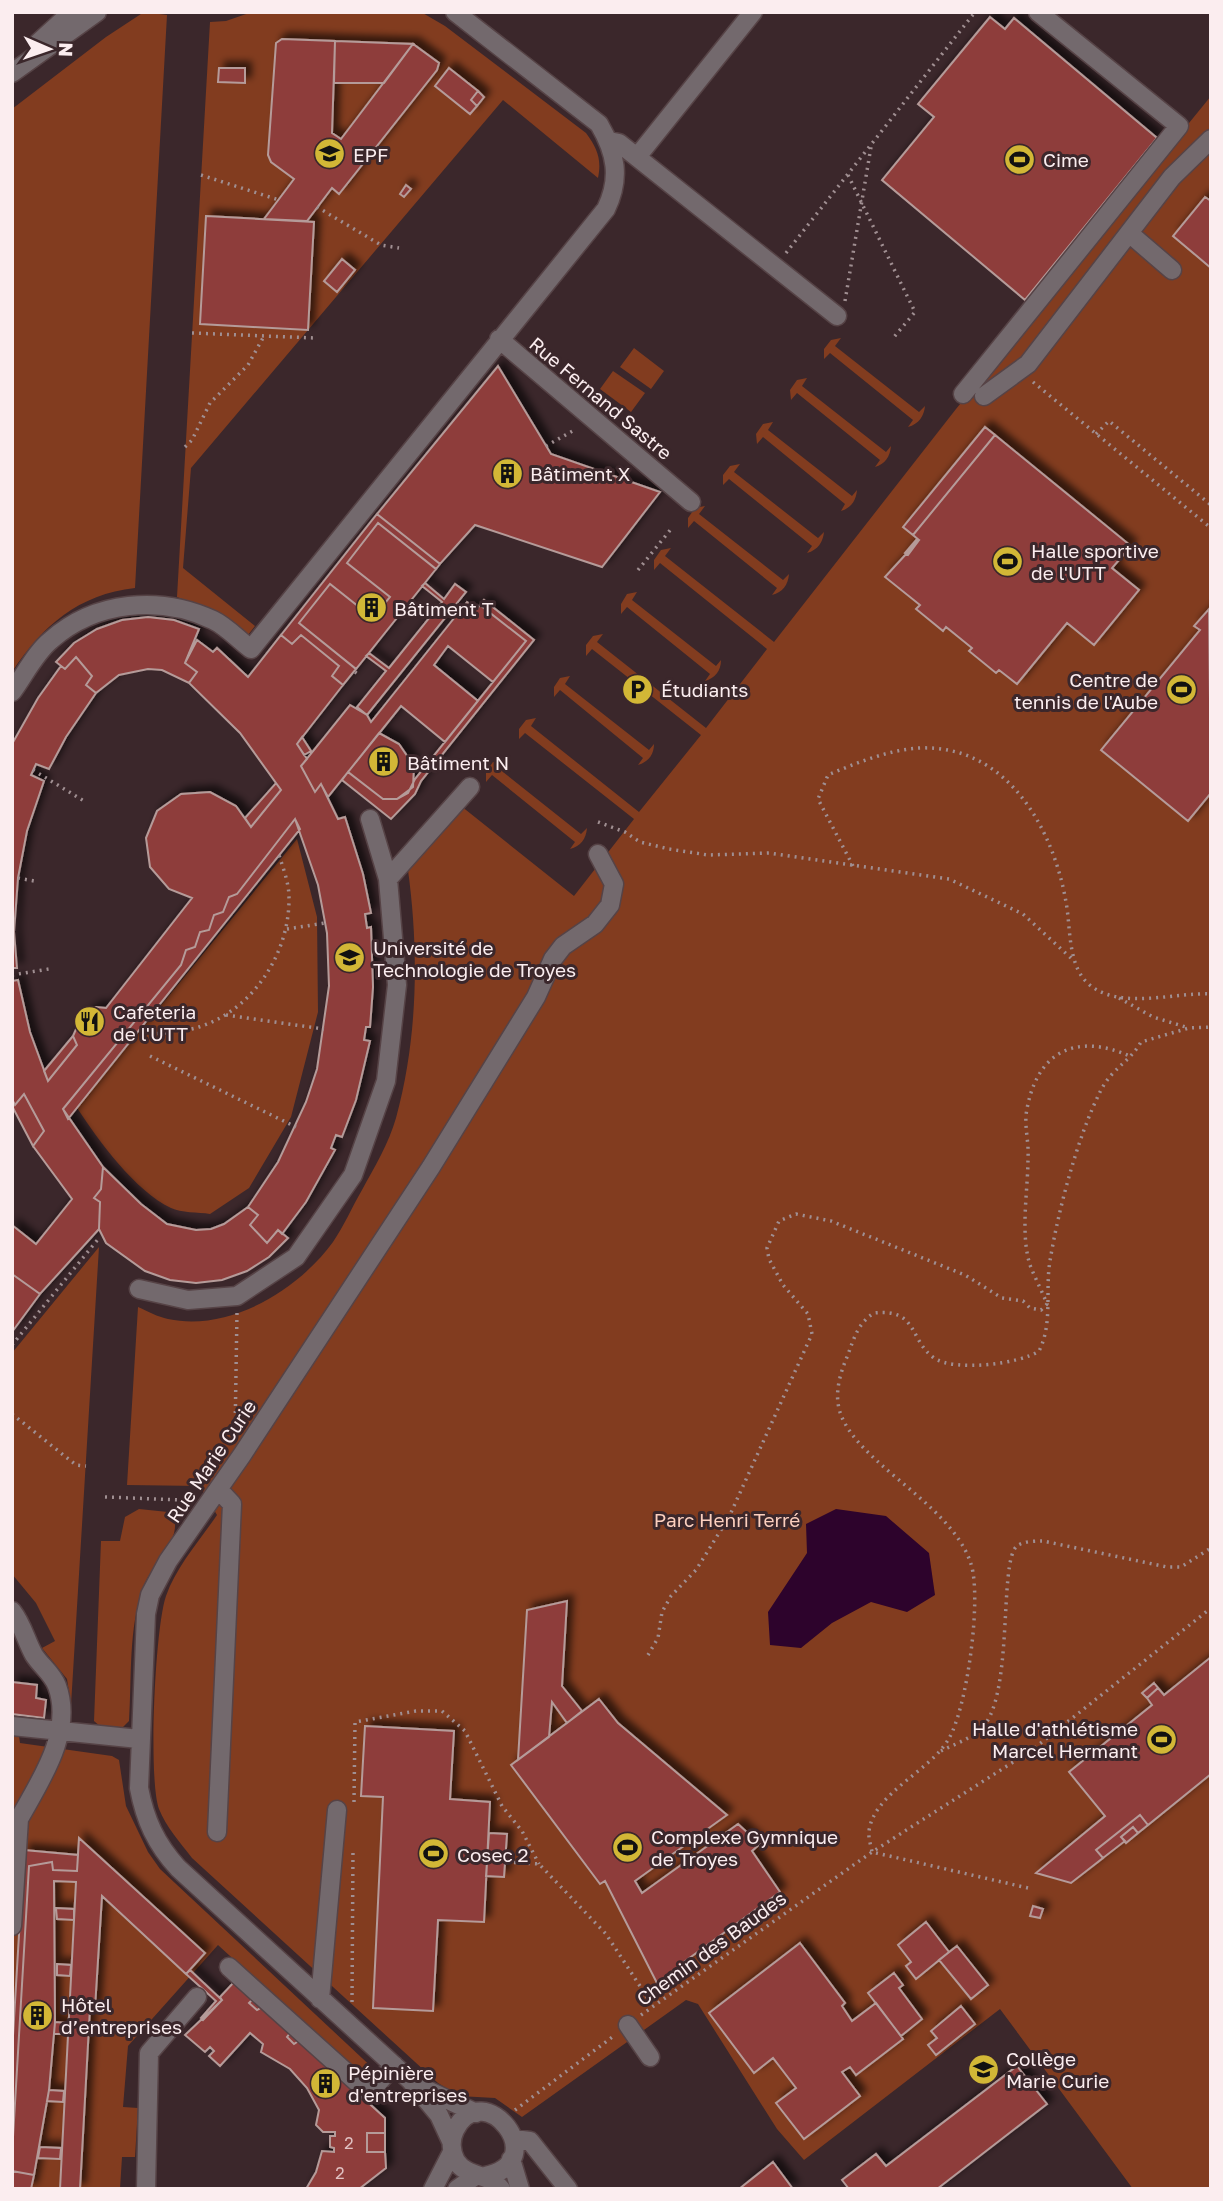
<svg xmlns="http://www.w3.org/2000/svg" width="1223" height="2201" viewBox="0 0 1223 2201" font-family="'Golos Text',sans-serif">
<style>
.green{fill:#823c1f}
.water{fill:#2d032c}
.building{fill:#8e3c3b;stroke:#b59b99;stroke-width:2;filter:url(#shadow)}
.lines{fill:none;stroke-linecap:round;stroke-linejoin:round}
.minor-casing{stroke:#564346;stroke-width:21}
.path{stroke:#a08f92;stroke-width:3.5;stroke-dasharray:2 5;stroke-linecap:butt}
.minor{stroke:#73696d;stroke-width:18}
.labels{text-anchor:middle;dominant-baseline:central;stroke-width:6;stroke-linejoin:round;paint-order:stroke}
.number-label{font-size:16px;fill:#e0c1c2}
.poi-label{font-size:19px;fill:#fbedef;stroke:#3b272b;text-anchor:start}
.street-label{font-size:19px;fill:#fbedef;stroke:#3b272b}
.park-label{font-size:19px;fill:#fccfbe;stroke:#3b272b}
</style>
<defs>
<filter id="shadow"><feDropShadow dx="6" dy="-6" stdDeviation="3.5" flood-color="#0009"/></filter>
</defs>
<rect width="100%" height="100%" fill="#3b272b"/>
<path class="green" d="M144 12 167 15 135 588C79 594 42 626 12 672V109L106 37Z
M252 12H421L445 26 586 133C597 148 602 159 598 178L503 100 191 468 183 568 255 626 248 635 220 613 177 597 210 22 226 21Z
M1211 96V2189H1133L1000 2009 804 2160 777 2129 698 2004 686 2000 522 2117 495 2098 459 2096 438 2083 192 1858C180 1842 166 1827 159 1809 148 1779 155 1627 166 1596 176 1567 200 1540 217 1515L200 1486 127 1485 138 1307C147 1311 158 1317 168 1319 230 1332 298 1290 333 1242 344 1226 352 1207 362 1190 374 1168 389 1143 396 1118 418 1038 419 951 408 870L461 806 574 896 634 819 525 733 519 739V729L526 720 536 718 531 726 639 812 701 735 592 649 586 656V645L593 636 603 634 597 642 706 728 767 649 660 563 654 570V560L661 550 671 548 665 556 774 642 956 409Z
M841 338 835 346 919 412 925 406C924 416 919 424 908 427L913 420 830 353 824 359V349L831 340Z
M634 348 664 371 651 389 620 367Z
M613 371 645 393 631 412 600 389Z
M807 378 802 386 886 452 891 446C890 457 885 464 875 467L880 460 797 393 791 400 790 390 797 380Z
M773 422 768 430 852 496 857 490C856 501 851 508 841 511L845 504 763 437 757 444 756 434 763 424Z
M740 464 734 472 818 538 824 532C823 542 818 550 807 553L812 546 729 479 723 485V475L730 466Z
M705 506 699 514 783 580 789 574C788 585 783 592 772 595L777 588 694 521 688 528V518L695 508Z
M637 592 632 600 716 666 721 660C721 671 715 678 705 681L710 674 627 607 621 614V604L627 594Z
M570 676 565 684 649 750 654 744C654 755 648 762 638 765L643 758 560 690 554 697V687L560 678Z
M503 760 498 768 581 834 587 828C586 839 581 846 570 849L575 842 492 775 486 782V772L493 762Z
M297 839 317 917 318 1012 291 1117 249 1188 210 1214C198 1212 181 1213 171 1208 135 1191 99 1141 77 1108Z
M99 1247 71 1705 67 1679 42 1648 55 1641 36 1603 12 1574V1353Z
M139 1509 168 1512 174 1517C181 1541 153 1564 144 1585 128 1627 132 1677 129 1721L121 1729 102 1728 94 1721 101 1541H120L125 1517Z
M12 1735 19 1736 20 1743 112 1756 119 1760 126 1806 148 1852 160 1869 378 2073 369 2083 218 1945 128 2046 123 2107 138 2108 135 2157H122L120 2189H12Z"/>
<path class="water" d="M836 1509 886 1516 929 1553 935 1595 907 1612 871 1602 832 1623 801 1648 770 1645 768 1612 807 1553 806 1524Z"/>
<path class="building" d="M990 17 1005 29 1014 18 1157 138 1025 300 882 180 934 117 918 104Z
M282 39 335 41 332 133 341 139 413 44 439 63 437 70 339 194 332 188 307 221 264 219 294 179 271 162 268 155 276 43Z
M335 41 413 44 384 83H334Z
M219 68H245V83L218 82Z
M449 68 478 91 471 100 477 106 470 114 435 86Z
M478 91 484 97 477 106 471 100Z
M406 185 411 189 404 197 400 194Z
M1205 197 1211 201V268L1173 236Z
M206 216 314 222 308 330 200 324Z
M342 259 355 270 337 292 324 281Z
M498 366 551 454 660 492 602 567 475 525 440 564 377 514Z
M985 427 995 435 913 535 903 527Z
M995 435 1131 546 1112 568 1139 590 1094 645 1067 623 1017 684 999 670 996 673 969 651 972 648 946 627 943 631 916 609 920 605 885 577 919 540 913 535Z
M377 514 440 564 436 569 378 523 347 563 390 597 373 618 330 584 299 623 356 669 343 685 332 676 339 666 301 635 292 644 281 635Z
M378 523 436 569 356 669 299 623 330 584 373 618 390 597 347 563Z
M917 539 919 540 908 555 905 553Z
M425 583 444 599 455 584 466 592 367 715 357 707 386 671 366 656 369 653 389 668 442 602 422 586Z
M484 600 534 640 421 781 415 794 391 819 342 780 348 772 383 799H397L408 793 415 779 526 641 480 605Z
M467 602 477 609 480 605 526 641 493 682 448 646 434 665 478 701 445 742 401 706 328 797 321 784 315 792 301 766 350 705 367 715 371 722Z
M1209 609 1211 793 1188 821 1101 750 1200 630 1194 626Z
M148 617 174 620 199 629 185 663 197 672 189 683 162 670 148 669 119 675 96 693 86 685 92 676 76 657 65 669 56 662 74 643 97 629 122 620Z
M281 635 292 644 301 635 339 666 332 676 343 685 297 744 307 759 301 766 315 792 321 784 338 819 345 817 363 874 371 913 365 914 367 928 371 927 373 987 370 1027H366L364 1040 370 1041 356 1100 342 1137 336 1135 331 1148 335 1150 306 1202 282 1234 278 1230 267 1243 250 1225 258 1215 248 1207 278 1162 306 1102 317 1069 329 986 327 933 318 885 295 819 237 894 229 897 223 912 214 915 209 930 200 932 195 947 186 950 181 965 63 1109 103 1167 101 1189 94 1198 100 1202 99 1229 40 1294 12 1274V1225L36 1244 72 1199 33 1146 44 1131 24 1094 15 1105 12 1099V981L18 980 30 1032 48 1081 77 1045 73 1036 81 1018 96 1007 106 1008 192 898 169 889 150 867 146 838 157 811 181 794 210 792 236 806 251 827 281 790 240 733 189 683 197 672 185 663 197 640 213 652 217 648 248 677Z
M76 657 92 676 86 685 96 693 66 737 49 769 36 764 31 775 44 781 27 831 18 878 14 932 17 968H12V744L38 698 61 666 65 669Z
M379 733 399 744 414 766 413 787 397 799H383L348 772Z
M302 737 311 751 304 755 297 744Z
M276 783 281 790 251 827 245 818Z
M295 819 300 829 68 1119 63 1109 181 965 186 950 195 947 200 932 209 930 214 915 223 912 229 897 237 894Z
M73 1036 77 1045 48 1081 44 1071Z
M24 1094 44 1131 33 1146 12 1106V1099L15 1105Z
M103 1167 141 1204 167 1224 196 1230 211 1229 224 1224 248 1207 258 1215 250 1225 267 1243 278 1230 288 1238 269 1257 247 1271 222 1280 196 1283 170 1280 145 1271 106 1243 99 1229 100 1202 94 1198 101 1189Z
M12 1274 40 1294 12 1332Z
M567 1601 562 1686 582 1711 567 1723 552 1702 549 1737 518 1760 527 1610Z
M1211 1657V1774L1148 1825 1140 1815 1096 1850 1103 1858 1071 1883 1036 1873 1105 1816 1069 1772 1152 1705 1147 1698 1158 1688 1164 1695Z
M12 1682 37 1685 36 1698 46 1700 44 1718 12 1714Z
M1154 1683 1158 1688 1147 1698 1142 1693Z
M599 1699 618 1723 727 1815 635 1881 642 1893 738 1824 760 1844 752 1851 780 1892 684 1962 660 1989 605 1881 600 1884 511 1765Z
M365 1726 454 1731 450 1799 490 1802 484 1922 438 1920 433 2011 373 2008 383 1797 361 1796Z
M1140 1815 1148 1825 1138 1833 1133 1827 1121 1837 1125 1841 1103 1858 1096 1850Z
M1133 1827 1138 1833 1126 1843 1121 1837Z
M489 1833 507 1834 504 1877 486 1876Z
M79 1838 205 1953 186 1974 102 1896 95 2008H90L80 2189H60L76 1882 54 1881 55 2022 49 2090 34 2175 12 2171V2154L29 1866 52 1862 53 1870 77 1871Z
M24 1850 78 1855 77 1871 53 1870 52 1862 29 1866 12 2154V2053Z
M1033 1906 1043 1909 1040 1918 1030 1916Z
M56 1908 74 1909V1920L57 1919Z
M926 1922 949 1952 916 1979 906 1966 911 1962 898 1945Z
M800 1943 845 2003 842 2006 852 2021 876 2003 903 2039 856 2075 850 2067 842 2072 860 2096 804 2139 776 2103 796 2088 773 2058 754 2073 709 2013Z
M957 1946 988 1985 971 1999 939 1960Z
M57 1964 71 1965 70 1976 57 1975Z
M190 1970 222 2000 203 2020 201 2018 216 2001 186 1974Z
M894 1973 903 1985 899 1988 922 2019 901 2036 868 1993Z
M235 1981 254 1998 249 2003 257 2010 264 2006 291 2032 287 2037 294 2044 300 2040 328 2066 323 2071 331 2077 337 2074 385 2118V2133H367V2152H385L386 2168 359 2189H306L316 2172 322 2151 334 2152V2148L330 2147V2136H335V2132H323L316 2125 319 2110 307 2088 290 2069 261 2052 263 2044 250 2033 220 2066 209 2056 214 2051 210 2047 205 2052 185 2035 222 2000 220 1997Z
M254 1998 264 2006 257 2010 249 2003Z
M961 2006 975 2024 936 2055 928 2045 937 2038 931 2031Z
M55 2022 67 2023V2034H54Z
M291 2032 300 2040 294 2044 287 2037Z
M328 2066 337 2074 331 2077 323 2071Z
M1017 2066 1047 2104 937 2189H849L842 2180 876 2154 886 2166Z
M49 2090 64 2091 63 2102 47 2101Z
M367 2133H385V2152H367Z
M40 2147 61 2148 60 2159 38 2158Z
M773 2162 793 2189H739Z
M12 2171 34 2175 31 2189 12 2188Z"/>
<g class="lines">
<defs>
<path id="minor" d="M38 43 72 12
M12 73 97 12
M609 141 619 143 837 316
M637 157 753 12
M1129 233 1172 270
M499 339 691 502
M963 394 1179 126 1038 12
M984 396 1028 364 1172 177 1211 139
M12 692C24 676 35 653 51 640 95 601 160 595 213 620 226 626 239 640 251 649L606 209C621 178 616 153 599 124L455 12
M388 879 470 787
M139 1289 188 1300 237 1296 296 1257 353 1175 386 1081 397 985 388 879 370 819
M12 1611C23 1625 26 1641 34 1655 41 1666 52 1673 57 1686 74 1732 40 1781 19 1819L12 1824
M12 1726 139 1739
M217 1832 232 1504 218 1489
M12 1926 19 1819
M229 1967 369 2093 394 2065
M320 1999 337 1810
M628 2025 650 2057
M425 2089 476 2113
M514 2139 530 2141 568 2189
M451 2141 439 2115 410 2080 178 1868C156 1844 145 1820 139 1788L146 1614 150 1595 168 1561 242 1455 431 1167 536 997 553 959 563 946 595 924 610 905 614 884 598 854
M511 2159 520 2189
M485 2176C555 2162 483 2074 455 2130 450 2140 451 2152 456 2161 467 2178 489 2173 501 2189
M146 2189 149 2053 197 1997
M433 2189 452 2152
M457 2189 477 2175"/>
</defs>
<use href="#minor" class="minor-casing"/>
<path class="path" d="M201 175 279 200
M848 175 915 312 894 337
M317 207 381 245 399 248
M786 253 975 12
M845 301 871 147
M192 333 315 338
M1033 382 1211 528
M1096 434 1109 421 1211 505
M546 446 576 429
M185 447 192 440 210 403 248 365 264 336
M638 570 671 529
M355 672 358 674
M33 770 84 801
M598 822 625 832 640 842 669 849 708 855 769 853 949 879 1023 914 1072 959
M853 866 818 799 828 775C856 763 888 750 919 748 1006 744 1053 827 1066 902 1071 928 1067 968 1091 986 1123 1010 1174 992 1211 994
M18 878 34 881
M287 929 325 923
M12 975 49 969
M1119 998 1153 1017 1189 1028
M226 1015 324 1029
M150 1034C166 1033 183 1032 199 1027 253 1010 290 953 289 897 289 883 283 868 279 855
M150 1056 296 1127
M12 1345 99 1238
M12 1414 76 1465 86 1466
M235 1434 237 1312
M105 1497 182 1500 186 1503
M648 1655 658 1638 662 1612 671 1596 696 1570 729 1517 812 1334 808 1314 783 1285 769 1259 767 1248 779 1221 796 1214 831 1221 965 1275 1002 1298 1023 1301 1030 1308 1041 1310 1047 1304C1042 1291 1035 1278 1030 1265 1020 1233 1028 1191 1028 1158 1029 1144 1025 1129 1026 1115 1035 1052 1075 1031 1132 1057
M941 1751C953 1745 969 1739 980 1730 1015 1700 998 1561 1017 1546 1024 1541 1035 1541 1043 1541L1167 1567H1181L1211 1548
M354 1802 355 1722 416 1711H442L465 1731 502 1806 522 1831 539 1864
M507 1862 539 1864 606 1934 653 2006
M1028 1888 872 1852C871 1846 868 1837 869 1831 874 1793 930 1771 948 1740 967 1710 982 1598 971 1564 951 1500 845 1459 838 1403 836 1388 841 1371 847 1357 854 1339 857 1324 874 1313 918 1308 909 1340 934 1358 954 1372 1020 1364 1039 1351 1053 1324 1045 1290 1050 1261 1058 1211 1078 1135 1101 1090 1114 1066 1129 1063 1141 1042L1189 1028 1211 1027
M352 2002 353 1848
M641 2015 872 1852 1032 1750 1211 1608
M515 2110 615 2035"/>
<use href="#minor" class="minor"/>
</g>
<defs>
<symbol id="university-disc" viewBox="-11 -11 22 22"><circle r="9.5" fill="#d2b736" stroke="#3b272b"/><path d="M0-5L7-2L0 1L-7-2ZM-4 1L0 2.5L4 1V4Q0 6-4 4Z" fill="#111"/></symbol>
<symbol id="stadium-disc" viewBox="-11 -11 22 22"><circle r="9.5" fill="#d2b736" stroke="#3b272b"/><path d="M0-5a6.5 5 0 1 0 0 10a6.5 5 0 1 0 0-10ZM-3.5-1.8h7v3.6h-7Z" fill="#111"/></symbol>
<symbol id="building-disc" viewBox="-11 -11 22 22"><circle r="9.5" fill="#d2b736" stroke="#3b272b"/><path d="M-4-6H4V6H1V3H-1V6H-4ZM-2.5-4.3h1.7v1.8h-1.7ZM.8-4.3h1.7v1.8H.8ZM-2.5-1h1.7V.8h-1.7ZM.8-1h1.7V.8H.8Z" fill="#111"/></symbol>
<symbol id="parking-disc" viewBox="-11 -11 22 22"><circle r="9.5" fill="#d2b736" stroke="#3b272b"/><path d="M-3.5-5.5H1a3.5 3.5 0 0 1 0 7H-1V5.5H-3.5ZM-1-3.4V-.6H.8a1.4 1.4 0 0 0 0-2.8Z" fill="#111"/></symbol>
<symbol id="restaurant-disc" viewBox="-11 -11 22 22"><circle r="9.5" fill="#d2b736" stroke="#3b272b"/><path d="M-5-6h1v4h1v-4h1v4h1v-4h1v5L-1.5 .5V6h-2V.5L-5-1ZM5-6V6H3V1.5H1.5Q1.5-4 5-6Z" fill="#111"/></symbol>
<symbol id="school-disc" viewBox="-11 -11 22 22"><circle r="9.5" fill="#d2b736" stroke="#3b272b"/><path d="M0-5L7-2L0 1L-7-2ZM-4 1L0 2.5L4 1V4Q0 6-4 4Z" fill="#111"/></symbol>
</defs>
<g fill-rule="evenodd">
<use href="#university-disc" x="312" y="136" width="35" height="35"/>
<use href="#stadium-disc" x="1002" y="142" width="35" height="35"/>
<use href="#building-disc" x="490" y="456" width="35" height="35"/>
<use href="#stadium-disc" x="990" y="544" width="35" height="35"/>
<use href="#building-disc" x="354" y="590" width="35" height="35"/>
<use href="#parking-disc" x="620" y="672" width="35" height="35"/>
<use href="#stadium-disc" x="1164" y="672" width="35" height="35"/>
<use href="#building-disc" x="366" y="744" width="35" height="35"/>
<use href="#university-disc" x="332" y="940" width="35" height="35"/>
<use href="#restaurant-disc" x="72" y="1004" width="35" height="35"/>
<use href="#stadium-disc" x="1144" y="1722" width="35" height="35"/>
<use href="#stadium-disc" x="610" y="1830" width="35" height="35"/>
<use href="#stadium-disc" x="416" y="1836" width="35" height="35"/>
<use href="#building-disc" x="20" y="1998" width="35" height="35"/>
<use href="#school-disc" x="966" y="2052" width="35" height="35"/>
<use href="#building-disc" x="308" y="2066" width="35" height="35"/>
</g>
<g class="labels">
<g class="number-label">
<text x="349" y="2143">2</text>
<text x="340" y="2173">2</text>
</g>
<g class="poi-label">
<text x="353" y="154">EPF</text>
<text x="1043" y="159">Cime</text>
<text x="530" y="473">Bâtiment X</text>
<text x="1031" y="550">Halle sportive<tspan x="1031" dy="22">de l'UTT</tspan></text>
<text x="394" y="608">Bâtiment T</text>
<text x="1158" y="679" text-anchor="end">Centre de<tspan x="1158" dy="22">tennis de l'Aube</tspan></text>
<text x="661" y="689">Étudiants</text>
<text x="407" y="762">Bâtiment N</text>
<text x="373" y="947">Université de<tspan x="373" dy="22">Technologie de Troyes</tspan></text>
<text x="113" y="1011">Cafeteria<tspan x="113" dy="22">de l'UTT</tspan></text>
<text x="1138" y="1728" text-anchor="end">Halle d'athlétisme<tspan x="1138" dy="22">Marcel Hermant</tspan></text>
<text x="651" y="1836">Complexe Gymnique<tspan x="651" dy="22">de Troyes</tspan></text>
<text x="457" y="1854">Cosec 2</text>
<text x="61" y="2004">Hôtel<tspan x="61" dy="22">d’entreprises</tspan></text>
<text x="1006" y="2058">Collège<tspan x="1006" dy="22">Marie Curie</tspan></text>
<text x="348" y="2072">Pépinière<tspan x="348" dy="22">d'entreprises</tspan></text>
</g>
<g class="street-label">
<text transform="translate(601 398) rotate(40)">Rue Fernand Sastre</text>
<text transform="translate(211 1461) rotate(-56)">Rue Marie Curie</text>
<text transform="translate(711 1948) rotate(-36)">Chemin des Baudes</text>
</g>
<g class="park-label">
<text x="727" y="1519">Parc Henri Terré</text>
</g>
</g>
<rect width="1223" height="2201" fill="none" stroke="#fbedef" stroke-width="28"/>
<g transform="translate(49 49) rotate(92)" stroke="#3b272b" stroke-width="5" paint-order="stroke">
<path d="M0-5L12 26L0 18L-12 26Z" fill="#fbedef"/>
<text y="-10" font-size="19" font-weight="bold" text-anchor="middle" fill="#fbedef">N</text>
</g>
</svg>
